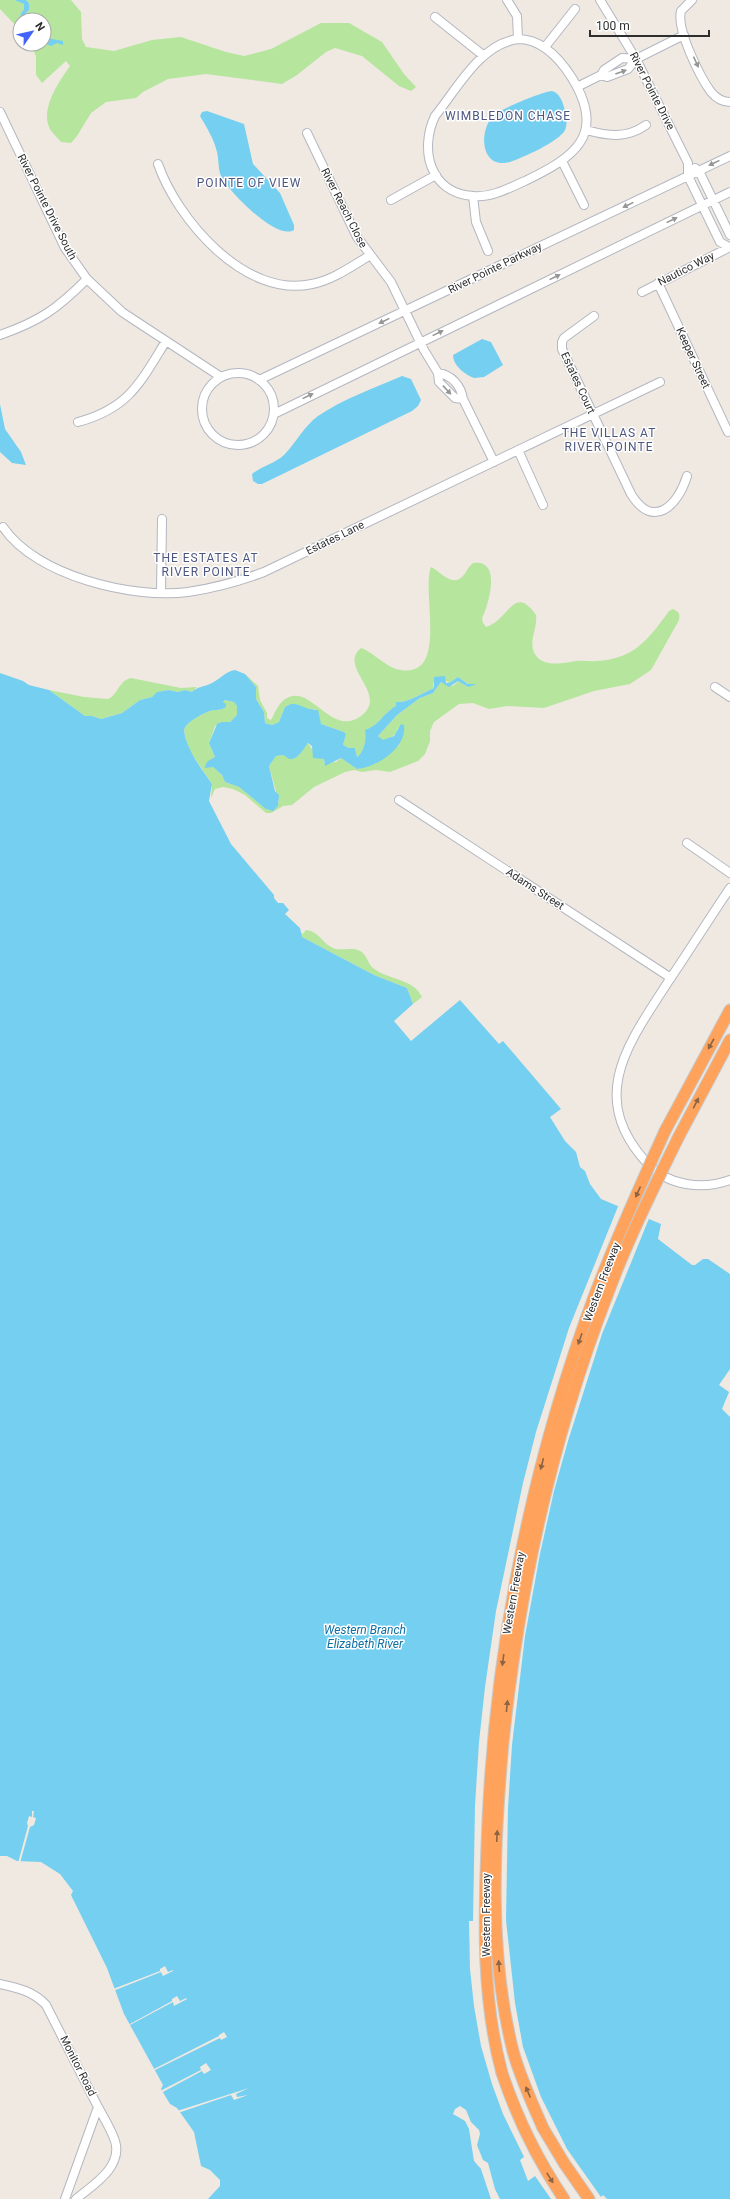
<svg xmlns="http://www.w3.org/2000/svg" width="730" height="2199" viewBox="0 0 730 2199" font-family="Roboto,sans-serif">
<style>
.green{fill:#b6e59e}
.water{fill:#75cff0}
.pier{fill:#efe9e1}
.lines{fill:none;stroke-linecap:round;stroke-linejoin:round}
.minor-casing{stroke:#b4b7c1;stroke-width:10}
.highway-casing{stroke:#c9c9c9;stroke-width:13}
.minor{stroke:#fff;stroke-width:8}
.highway{stroke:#ffa35c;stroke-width:11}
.highway-bridge-casing{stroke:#c9c9c9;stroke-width:13;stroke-linecap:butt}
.highway-bridge{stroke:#ffa35c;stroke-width:11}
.oneway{fill:#969696}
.oneway2{fill:#8c6343}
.labels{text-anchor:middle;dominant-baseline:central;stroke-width:3;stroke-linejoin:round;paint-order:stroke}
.street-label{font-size:11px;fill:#2e2e2e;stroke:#fff}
.neighbourhood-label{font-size:12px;letter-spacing:1px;fill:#4d5680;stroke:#fff}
.water-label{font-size:12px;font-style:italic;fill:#0d6fa3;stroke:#fff}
</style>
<rect width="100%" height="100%" fill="#efe9e1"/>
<path class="green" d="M0 0H14L24 4V9L20 15 25 20H20V30L0 9Z
M26 0H71L81 12 82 39 86 47 114 51 152 40 181 37 226 52 244 56 271 49 321 23H349L382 42 404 74 416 87 411 91 399 86 362 56 335 48 326 52 297 75 282 84 206 74 168 79 143 92 136 98 106 102 91 113 77 136 71 143 61 142C58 138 51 132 49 127 41 107 59 82 70 66L66 61 42 83 36 75V56L30 44 44 43 46 45 44 20H33L24 15 29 10V3Z
M473 563C503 558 488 606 482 618L483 623 486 627C509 620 514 583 536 615 538 630 526 643 537 657 546 667 564 663 576 661 583 660 590 662 597 661 634 659 649 639 669 611L673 609C679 612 680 614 679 620L651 670 630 684 594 691 544 708 507 706 489 709 473 703 459 704 434 722 430 731V741L425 754 418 761 390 772 376 770 362 772 354 770 345 772 314 787 292 805 283 806 271 813H266L245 795 233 789 223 787 215 789 211 798 212 784 188 748 184 730C186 722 202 714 210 711 216 709 221 711 226 707L223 702 225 700 234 702 237 706V715L230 722H221L215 726 209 743 215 757 207 767H213L222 775 225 782 239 787 268 810 279 802 269 766 276 756 283 755 292 759C300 756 303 749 308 743L317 757 324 759V763L336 762 341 758 357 769 375 764 399 745 398 727C396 736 391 737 383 741L378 736 397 715 420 698 433 693 441 682 453 686 458 681 468 687 470 685 458 677 449 683 446 681 433 683 434 688C422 693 409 703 396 702V706C383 713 380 725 366 730 367 737 364 754 357 757L355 748H349L343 745 346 734 344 732 321 724 316 709 309 710 296 704 285 707 279 722 272 725 265 723 264 712 256 699V687L245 674 258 686 260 700 267 713V718L271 720C275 713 278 703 287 698 311 684 332 738 361 716 390 694 337 668 361 648 375 653 386 668 401 670 449 678 421 591 431 567 440 571 452 588 463 576 467 571 468 567 473 563Z
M131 678 181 688 197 687 192 692 185 690 178 692 169 690 158 692 152 697 140 700 122 713 101 719 92 716H85L49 690 84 697 108 699C119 694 118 681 131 678Z
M306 930C318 931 322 942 331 947 339 952 349 947 358 950 367 953 367 963 373 968 388 980 413 978 422 997L413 1004 407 988 374 975 302 937 300 932 303 934Z"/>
<path class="water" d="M14 0H26L29 3V10L24 15 33 20H25L20 15 24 9V4Z
M44 26 47 31 44 34 46 38 63 41V45L57 43 51 46 44 43Z
M552 91C559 93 562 100 564 107 566 114 568 123 565 130 560 141 522 158 510 162 481 170 478 132 493 116 500 109 542 92 552 91Z
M207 111 244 124 253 164 280 193 294 225V230C277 241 229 192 221 176 218 169 219 160 217 152 214 139 207 128 200 116L202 112Z
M482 339 491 342 503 365 484 377 474 378C465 375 453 365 453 355Z
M402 376 411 379 421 400 418 406 412 411 262 484H258L253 481 252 474C262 466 274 464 284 455 296 443 304 426 318 416 343 399 374 388 402 376Z
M0 404 5 429 21 452 26 465 12 463 0 452Z
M235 670 245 674 256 687V699L264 712 265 723 272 725 279 722 285 707 291 704H296L309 709 318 710 321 724 344 732 346 734 343 745 349 748H355L357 757C364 753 367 738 365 730 380 725 383 713 396 706V702C409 703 422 693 434 688V677L445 676 446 683H449L458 677 468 684H477L468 687 458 681 449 687 441 682 433 693 420 698 397 715 378 736 383 740 394 736 401 724 404 725C407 748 377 767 357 769L341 758 325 766 324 759 313 758 312 746 308 743C304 748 299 758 292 759 289 760 286 756 283 755L276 756 269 766 275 791 279 795 278 806 273 811 266 809 239 787 225 782 222 775 213 767 205 768V766L208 761 215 757 209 743 217 724 221 722H230L237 715V706L234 702 225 700 223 702 226 704V707C221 711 216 709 210 711 202 714 186 722 184 730 186 749 201 768 212 784L209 801 231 844 274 895V898L278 903H283L289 910 285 914 300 928 302 937 374 975 407 988 413 1004 394 1021 411 1041 460 1000 499 1044 503 1041 561 1109 550 1117 565 1141 576 1152 580 1167 585 1171 590 1184 601 1199 661 1224 658 1239 692 1265H695L703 1259H708L730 1274V1369L719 1385 729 1392 722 1409 730 1417V2199H500L495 2189 488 2163 483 2160 477 2145 480 2134 479 2130 471 2122 466 2110 460 2106 455 2109 453 2114 465 2121 469 2129 474 2161 481 2169 491 2199H208L220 2186V2180L210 2170 201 2166 194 2132 177 2108 170 2104 161 2089 163 2085 124 2014 107 1968 71 1895 73 1891 60 1874 41 1862 17 1861 7 1856H0V673L23 681 29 685 49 690 85 716H92L101 719 122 713 140 700 152 697 157 692 169 690 178 692 185 690 192 692C198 686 205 687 212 683 220 679 226 671 235 670Z"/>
<path class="pier" d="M619 1204 650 1216 602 1334 568 1441 554 1491 540 1554 525 1636 512 1745 508 1808 506 1920 515 2003 523 2047 541 2097 567 2149 601 2197 603 2195 607 2199H551L535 2176 528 2181 520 2160 524 2157 503 2114 492 2084 481 2046 474 2006 470 1969 469 1921H473L475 1806 479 1742 485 1687 496 1611 523 1483 536 1432 569 1328Z
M32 1811H34L33 1817 36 1818 34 1825 30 1827 20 1863H18L28 1826 27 1823 29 1816 32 1817Z
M165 1966 168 1972 173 1970V1971L163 1976 161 1972 113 1991V1989L160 1971V1969Z
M177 1996 180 2001 186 1998 187 1999 174 2006 173 2002 128 2026V2025L172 2001V1999Z
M224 2032 227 2037 221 2040 220 2038 153 2071 152 2070 219 2036V2035Z
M206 2063 211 2070 204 2074 202 2071 161 2093 160 2091 201 2070 200 2067Z
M249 2088 236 2094 237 2097 248 2095 234 2100 231 2095 178 2113 177 2111Z"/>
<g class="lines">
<defs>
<path id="minor" d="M507 0 517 16 518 39
M600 0 636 59 688 163V176L720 242 729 247
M692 0 681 11C676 29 700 77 711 92 716 98 723 102 730 102
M435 17 484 56
M518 39C542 39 560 59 572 78 607 135 575 157 525 181 509 188 491 198 473 196 430 193 419 150 435 116 457 89 480 44 518 39Z
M545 47 575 9
M601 75 607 77 628 69 636 59
M577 87 601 75 604 70 622 58 636 59 684 35
M0 112 65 248 87 279 122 312 221 377
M586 130C608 136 626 139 646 125
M307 133 357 237 391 282 424 350 438 373 439 382 455 398 463 399
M562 161 584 205
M158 164C177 219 245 299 312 284 333 280 352 266 369 256
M695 168 699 171 730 235
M473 196 476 222 488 251
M391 200 436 175
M658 283 728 432
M642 292 730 247
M594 316 564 338 562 342V349L631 494C653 530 678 506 687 476
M0 335C40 321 57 309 87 279
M438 373C452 375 461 386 463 399L494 462
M202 409a36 36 0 1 1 72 0a36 36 0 1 1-72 0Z
M259 380 730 156
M274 414 730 192
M78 422C129 408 140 383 166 341
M518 450 543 505
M3 527C36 576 132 599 188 592 214 588 240 581 264 572L660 382
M161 593 162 519
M715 687 730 697
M399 800 671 978
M687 843 730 873
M730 888C709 919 689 951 668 982 628 1044 586 1098 648 1164 668 1186 703 1190 730 1180
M0 1984C18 1988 33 1991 46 2005L98 2107 65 2199
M76 2199C93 2185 123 2167 115 2141 111 2129 104 2118 98 2107"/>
<path id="highway" d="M665 1131 730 1010
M678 1138 730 1040
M502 2073C517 2118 537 2159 564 2199
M543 2128 564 2163 589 2199"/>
</defs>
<use href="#minor" class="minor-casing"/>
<use href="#highway" class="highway-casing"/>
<use href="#minor" class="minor"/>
<use href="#highway" class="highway"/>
<defs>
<path id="highway-bridge" d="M502 2073C482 1999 484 1922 487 1845 493 1659 529 1472 594 1297 615 1241 640 1186 665 1131
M543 2128C532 2103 520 2077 513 2051 488 1952 494 1844 503 1743 519 1588 552 1438 608 1293 628 1239 653 1189 678 1138"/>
</defs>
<use href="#highway-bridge" class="highway-bridge-casing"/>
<use href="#highway-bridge" class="highway-bridge"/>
</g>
<defs><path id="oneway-solid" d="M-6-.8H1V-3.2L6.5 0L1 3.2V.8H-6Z"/></defs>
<g class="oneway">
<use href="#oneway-solid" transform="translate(696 62) rotate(65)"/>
<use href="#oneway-solid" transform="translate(621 72) rotate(-20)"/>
<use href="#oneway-solid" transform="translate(714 163) rotate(154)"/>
<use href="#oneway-solid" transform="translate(628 205) rotate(154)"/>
<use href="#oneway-solid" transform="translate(672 220) rotate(-26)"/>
<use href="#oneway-solid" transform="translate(555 277) rotate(-26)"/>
<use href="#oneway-solid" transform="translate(384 321) rotate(154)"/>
<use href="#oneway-solid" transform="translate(438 333) rotate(-26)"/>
<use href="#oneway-solid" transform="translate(447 390) rotate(47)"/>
<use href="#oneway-solid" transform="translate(308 396) rotate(-26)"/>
</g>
<g class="oneway2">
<use href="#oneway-solid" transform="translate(711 1044) rotate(119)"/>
<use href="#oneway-solid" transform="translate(696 1103) rotate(-63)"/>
<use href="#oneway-solid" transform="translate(638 1192) rotate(114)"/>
<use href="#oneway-solid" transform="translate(580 1339) rotate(109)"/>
<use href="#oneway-solid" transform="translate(542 1464) rotate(104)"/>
<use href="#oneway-solid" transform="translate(503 1660) rotate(98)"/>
<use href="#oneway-solid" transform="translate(507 1706) rotate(-84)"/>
<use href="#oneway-solid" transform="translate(497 1836) rotate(-87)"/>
<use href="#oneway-solid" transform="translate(499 1966) rotate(-94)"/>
<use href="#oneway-solid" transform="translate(528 2092) rotate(-113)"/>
<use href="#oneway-solid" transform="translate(550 2178) rotate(58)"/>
</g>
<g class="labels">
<g class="street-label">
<text transform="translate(652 91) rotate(63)">River Pointe Drive</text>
<text transform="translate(47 207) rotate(63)">River Pointe Drive South</text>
<text transform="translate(344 208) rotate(63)">River Reach Close</text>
<text transform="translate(495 268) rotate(-26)">River Pointe Parkway</text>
<text transform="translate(686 269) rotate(-27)">Nautico Way</text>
<text transform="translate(693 358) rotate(65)">Keeper Street</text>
<text transform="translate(578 383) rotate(65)">Estates Court</text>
<text transform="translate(335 538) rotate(-26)">Estates Lane</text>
<text transform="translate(535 889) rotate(33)">Adams Street</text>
<text transform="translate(602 1282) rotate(-69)">Western Freeway</text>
<text transform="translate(514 1593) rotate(-80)">Western Freeway</text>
<text transform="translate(486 1915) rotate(-90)">Western Freeway</text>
<text transform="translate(78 2066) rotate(63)">Monitor Road</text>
</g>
<g class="neighbourhood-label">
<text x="508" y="116">WIMBLEDON CHASE</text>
<text x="249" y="183">POINTE OF VIEW</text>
<text x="609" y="433">THE VILLAS AT<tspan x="609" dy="14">RIVER POINTE</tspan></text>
<text x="206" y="558">THE ESTATES AT<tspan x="206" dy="14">RIVER POINTE</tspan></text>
</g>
<g class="water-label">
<text x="365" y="1630">Western Branch<tspan x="365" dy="14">Elizabeth River</tspan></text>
</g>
</g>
<g transform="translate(32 32) rotate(56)"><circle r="19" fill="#ffffff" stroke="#ababab"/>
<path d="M0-3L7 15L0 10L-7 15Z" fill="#4264fb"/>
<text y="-6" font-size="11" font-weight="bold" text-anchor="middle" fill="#2e2e2e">N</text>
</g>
<path d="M590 30v6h119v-6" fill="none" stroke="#2e2e2e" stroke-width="2"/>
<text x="596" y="30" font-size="12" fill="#2e2e2e" stroke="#ffffff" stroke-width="3" paint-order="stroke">100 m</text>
</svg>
